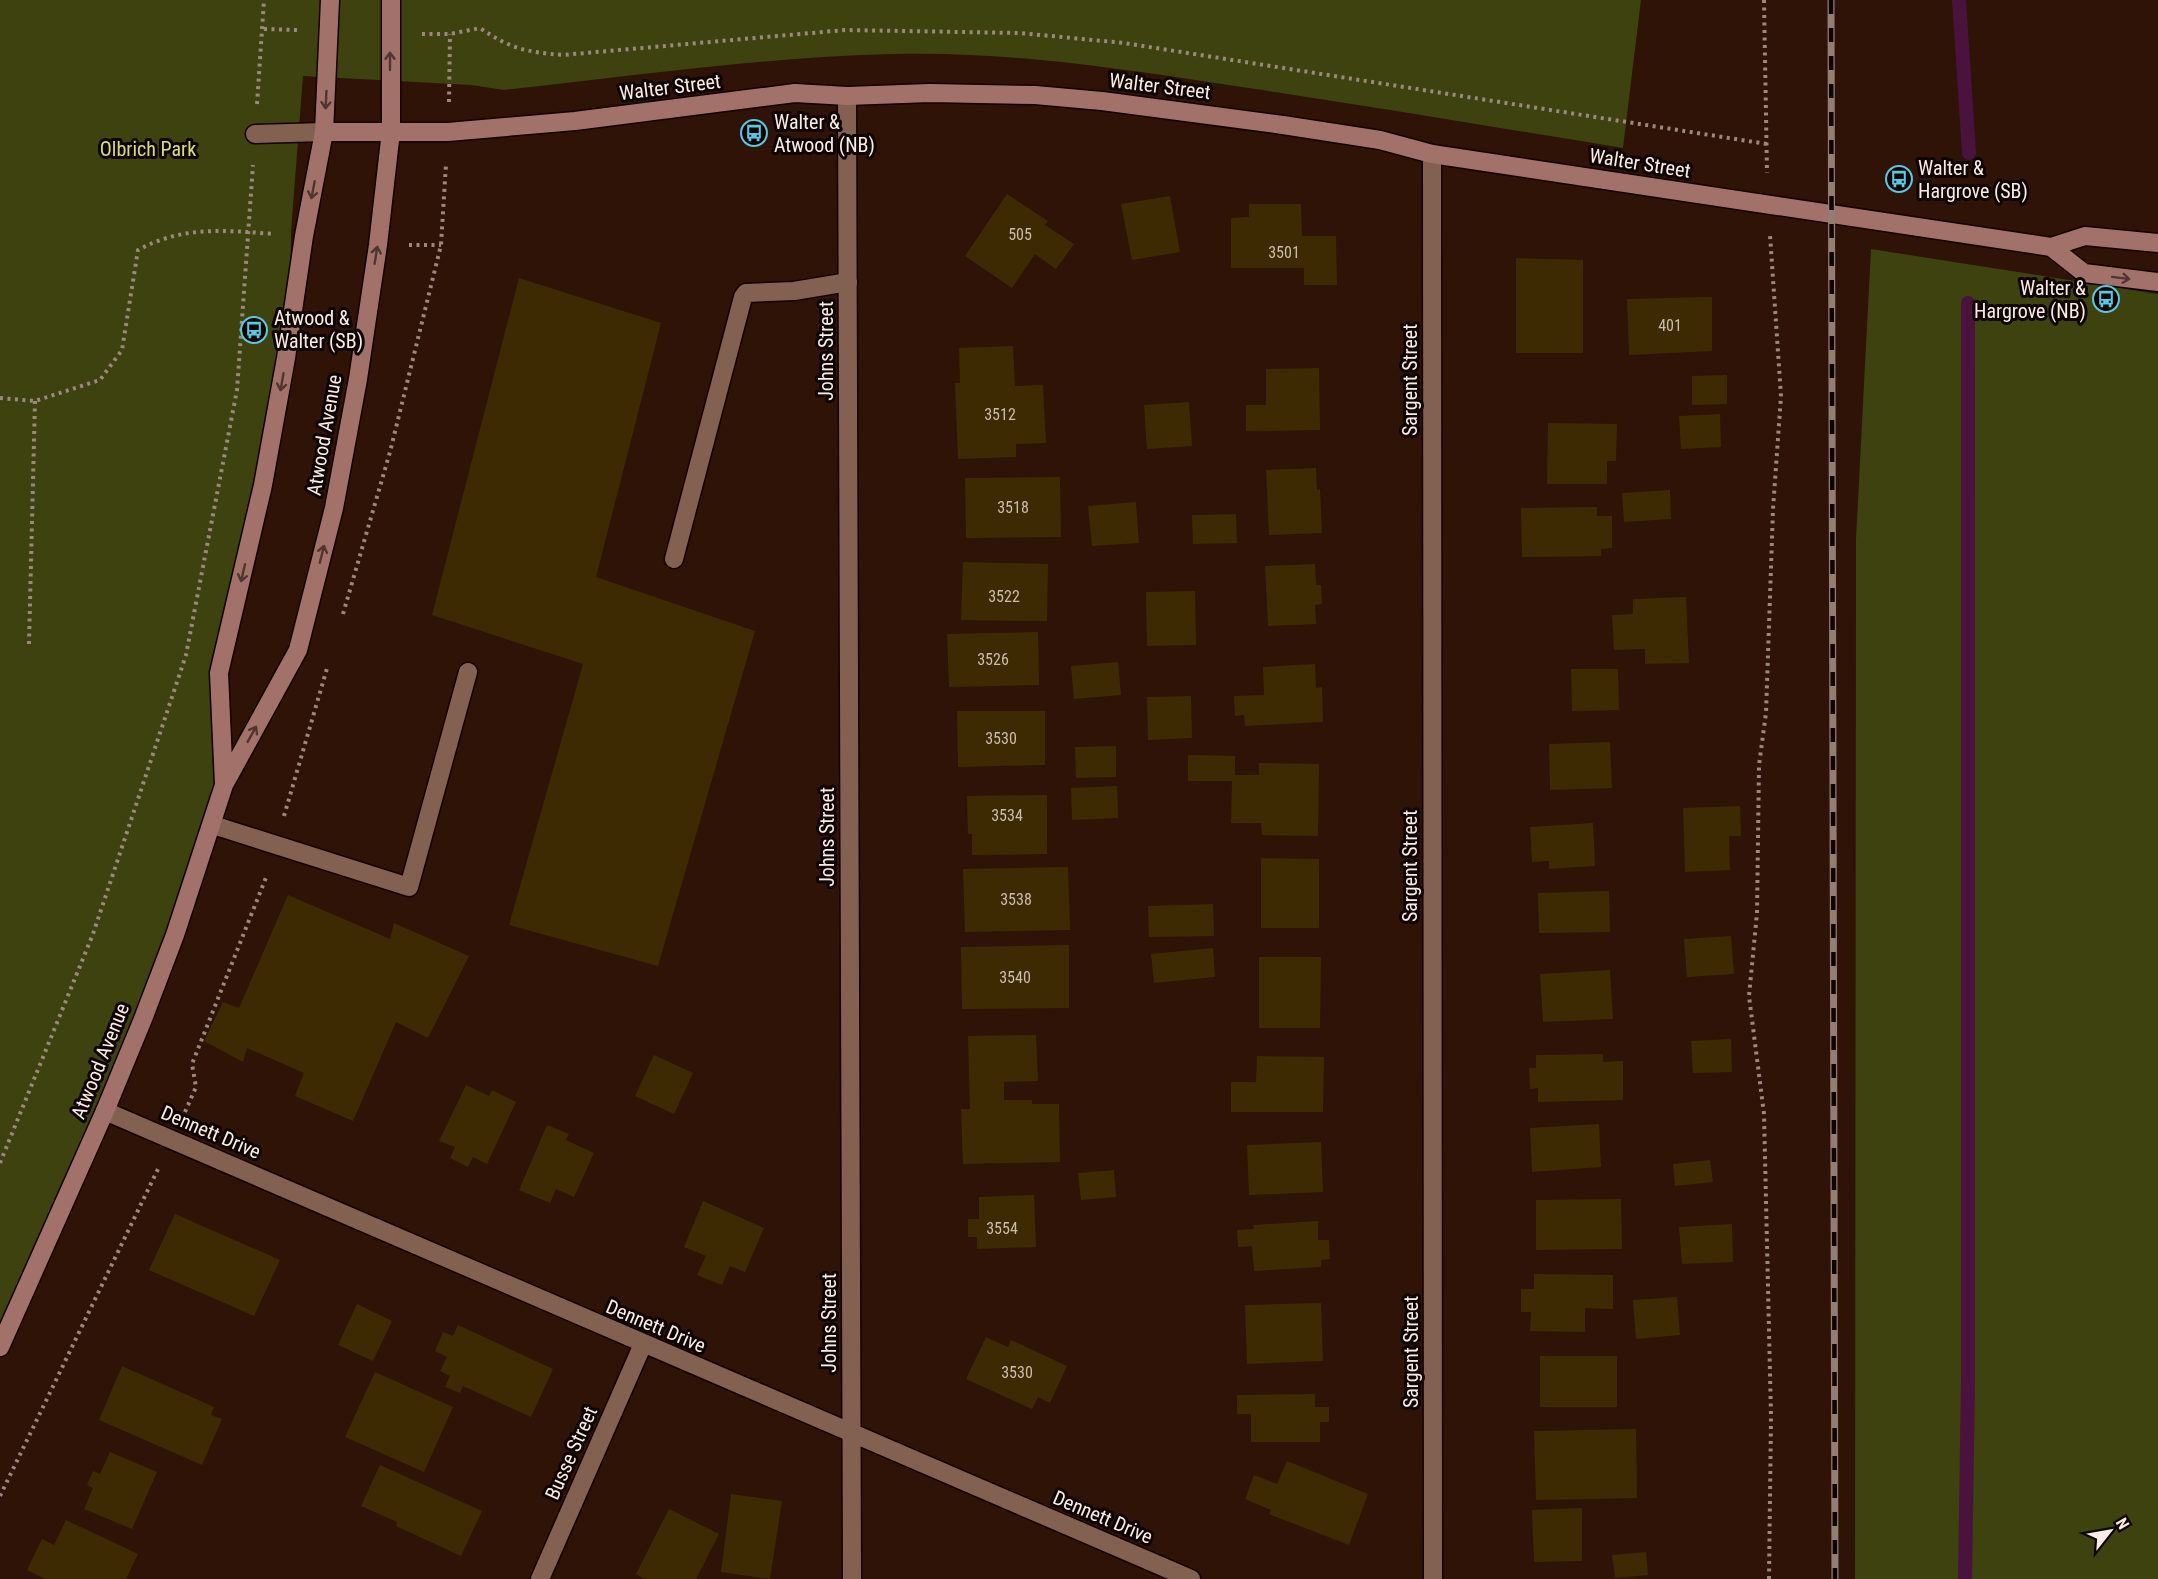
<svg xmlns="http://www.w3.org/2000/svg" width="2158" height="1579" viewBox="0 0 2158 1579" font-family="'Roboto Condensed',sans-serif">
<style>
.green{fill:#3d420e}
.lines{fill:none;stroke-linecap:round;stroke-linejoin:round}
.stream{stroke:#4a133e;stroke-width:14}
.building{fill:#3e2a02}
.lane-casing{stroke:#150100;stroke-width:21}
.street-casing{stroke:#150100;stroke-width:21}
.secondary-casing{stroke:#150100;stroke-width:21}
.path{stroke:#9d887e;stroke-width:4;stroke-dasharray:3 4.5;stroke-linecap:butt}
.lane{stroke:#836151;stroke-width:18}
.street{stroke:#836151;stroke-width:18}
.secondary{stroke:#a2726a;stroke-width:18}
.rail-casing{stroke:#947e74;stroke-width:7}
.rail{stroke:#0e0401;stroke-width:4.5;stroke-dasharray:14;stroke-linecap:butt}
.oneway{stroke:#513530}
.labels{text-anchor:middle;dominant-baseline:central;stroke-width:6;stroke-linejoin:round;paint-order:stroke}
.number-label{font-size:16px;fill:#ccbcac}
.street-label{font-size:20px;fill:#fcece5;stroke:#0e0401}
.poi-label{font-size:20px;fill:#fcece5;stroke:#0e0401;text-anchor:start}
.park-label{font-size:20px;fill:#d4e077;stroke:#0e0401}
</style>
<rect width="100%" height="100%" fill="#2e1306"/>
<path class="green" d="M0 0H1641L1623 148C1487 126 1351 103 1215 83 1109 67 1001 51 894 54 763 57 634 76 504 90L471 85 303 76 291 232 290 333 219 673 224 785 213 825 0 1347Z
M1871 249 2158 294V1579H1855L1856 539Z"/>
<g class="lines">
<path class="stream" d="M1959 0 1969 153
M1965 1579 1968 1380V303"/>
</g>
<path class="building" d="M1007 194 1048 221 1045 225 1074 244 1056 269 1035 254 1012 288 965 256Z
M1170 196 1180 252 1132 260 1121 204Z
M1249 204H1301L1302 236H1336L1337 285H1304V268H1231V218L1249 217Z
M1516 258 1583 260V353H1516Z
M519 278 661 323 596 577 755 631 658 966 509 925 583 664 432 615Z
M1712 297V351L1629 355 1627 299Z
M1013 346 1015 386 1043 385 1046 443 1016 444V457L958 459 955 383H960L959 348Z
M1319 368 1320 430 1246 431V405H1266V369Z
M1727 375V404L1692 405V376Z
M1189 402 1192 446 1147 449 1144 405Z
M1720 414 1721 447 1681 449 1679 416Z
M1548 423 1617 424 1616 461H1607V484H1547Z
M1316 468 1317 490 1320 489 1322 533 1269 535 1266 470Z
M1060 477 1061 537 966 538 965 478Z
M1670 490 1671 519 1624 522 1622 493Z
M1136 502 1139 543 1092 546 1088 506Z
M1597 507V516H1612V548L1601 549V556L1522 557 1521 508Z
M1236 514 1237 543 1193 544 1192 515Z
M963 562 1048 564 1047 621 961 620Z
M1315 564 1316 585H1321L1322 604 1315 605 1316 624 1268 626 1265 566Z
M1195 591 1196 645 1147 646 1146 592Z
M1686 597 1689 663 1645 664V649L1614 650 1612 615 1633 614V599Z
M1038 632 1039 685 949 687 947 634Z
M1118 662 1121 695 1074 699 1071 666Z
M1315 664 1316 688 1322 687 1323 722 1245 726 1244 715 1235 716 1234 696 1264 695 1263 667Z
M1571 669H1618L1619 710 1572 711Z
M1191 696 1192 738 1148 740 1147 697Z
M957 711H1045V765L958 767Z
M1610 742 1612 788 1550 790 1549 744Z
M1116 746V777L1076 778 1075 747Z
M1188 755 1235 756V775H1259V763L1319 764 1318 836 1262 835 1261 823H1231L1232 781H1188Z
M1117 786 1118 818 1072 820 1071 788Z
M1047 795V854L972 855V834H968L967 796Z
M1740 806 1741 836H1729L1730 870 1685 872 1683 808Z
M1593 823 1595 866 1549 869V861L1532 862 1530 827Z
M1261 858 1319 859V928H1261Z
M1068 867 1070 930 965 932 963 869Z
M1609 891 1610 932 1539 933 1538 893Z
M288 895 390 939 394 923 469 956 428 1038 396 1022 353 1121 295 1096 304 1073 247 1048 243 1062 204 1041 223 1002 239 1008Z
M1213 904 1214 936 1149 937 1148 906Z
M1731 936 1734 974 1687 977 1684 939Z
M1069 945V1008L962 1009 961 947Z
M1213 948 1215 977 1154 983 1151 954Z
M1259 957H1321L1320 1028H1259Z
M1610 970 1613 1019 1543 1022 1540 974Z
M1036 1035 1038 1081 1004 1082V1100H1032V1104H1059L1060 1162 963 1164 961 1109H970L968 1036Z
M1731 1039 1732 1072 1693 1073 1691 1041Z
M1603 1054V1062L1623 1061V1100L1538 1102V1088L1530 1089 1529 1068H1536V1055Z
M654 1055 693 1073 674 1114 635 1096Z
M1257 1056 1324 1057 1323 1112H1231V1082H1256Z
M466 1085 489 1096 492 1090 516 1102 487 1164 473 1157 468 1167 450 1158 455 1147 439 1141Z
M1599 1124 1601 1167 1532 1172 1530 1128Z
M547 1125 569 1134 566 1140 594 1153 574 1197 556 1189 550 1203 519 1190Z
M1321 1142 1323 1192 1249 1195 1247 1145Z
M1710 1160 1713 1182 1675 1186 1673 1164Z
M1114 1170 1116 1197 1081 1200 1078 1173Z
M1034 1195 1036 1247 977 1249V1237H968V1219H979V1197Z
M1621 1199 1622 1249 1536 1250V1200Z
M703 1201 764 1228 745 1272 730 1266 722 1285 697 1275 706 1256 684 1247Z
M175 1214 280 1260 254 1316 149 1270Z
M1318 1221V1240H1329L1330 1259 1321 1260V1267L1254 1271 1252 1246 1238 1247 1237 1230 1254 1229 1253 1225Z
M1732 1224 1733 1262 1682 1264 1679 1227Z
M1534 1274 1613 1275V1309L1585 1308V1332L1530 1331 1531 1312H1521V1289H1534Z
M1677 1297 1680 1335 1636 1339 1633 1300Z
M1321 1303 1323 1361 1247 1364 1245 1305Z
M357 1304 392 1321 373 1361 338 1345Z
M458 1325 553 1369 531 1417 463 1386 460 1393 445 1387 450 1376 440 1371 447 1357 435 1351 443 1332 453 1336Z
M986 1337 1008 1347 1011 1340 1067 1366 1050 1403 1038 1397 1032 1409 966 1379Z
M1540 1356H1617V1407H1540Z
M122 1366 214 1407 211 1415 222 1419 202 1465 99 1420Z
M375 1372 453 1407 424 1472 345 1437Z
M1315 1394V1407H1329V1422H1320V1442H1251V1414H1237V1395Z
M1636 1429 1637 1498 1536 1500 1534 1431Z
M110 1452 157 1472 132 1529 84 1509 93 1488 87 1485 93 1471 100 1474Z
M1287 1461 1368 1494 1349 1545 1269 1514 1271 1510 1245 1499 1254 1475 1277 1484Z
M380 1465 482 1511 461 1556 396 1526 397 1522 361 1506Z
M731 1494 782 1501 770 1579 721 1572Z
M1582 1508V1561L1534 1562 1532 1510Z
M669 1509 719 1534 696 1579H644L636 1574Z
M66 1520 138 1554 126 1579H45L27 1570 42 1539 54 1545Z
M1646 1552 1648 1575 1615 1578 1612 1555Z"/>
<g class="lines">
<defs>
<path id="lane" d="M674 559 743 297 746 293 794 291 848 282
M213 825 409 887 468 672"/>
<path id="street" d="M847 96 852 1579
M255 134 324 132
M1432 154 1433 1579
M105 1111 1191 1579
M540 1579 643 1344"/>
<path id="secondary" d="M324 132H448L575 121 795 93 847 96 930 93 1035 95 1102 101 1283 125 1380 140 1432 154 2051 247 2085 236 2158 243
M2051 247 2084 273 2158 282
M224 784 219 673 263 485 286 358 304 236 324 132 330 0
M0 1347 105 1111 143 1019 175 935 224 785 298 650 334 508 358 379 378 245 391 131V0"/>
</defs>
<use href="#lane" class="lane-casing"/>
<use href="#street" class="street-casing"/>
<use href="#secondary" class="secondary-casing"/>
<path class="path" d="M1764 0 1767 173
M264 29 297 30
M422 34H450L480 28C511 49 526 52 563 55L845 30 1020 33 1124 43 1767 144
M449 102 450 34
M257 104 264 0
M409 245H441
M0 398 35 401 100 380 122 350 138 250C182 226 224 230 273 234
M343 614 390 452 441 245 446 164
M29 644 35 401
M284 816 328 665
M185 1112 196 1087 192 1064 267 875
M0 1163 93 934 186 655 237 390 253 165
M0 1496 159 1167
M1769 1579 1771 1417 1764 1114 1749 996 1757 913 1759 765 1766 713 1773 509 1781 396 1770 235"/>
<use href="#lane" class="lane"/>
<use href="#street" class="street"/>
<use href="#secondary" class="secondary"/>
<defs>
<path id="rail" d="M1831 0 1835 1579"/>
</defs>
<use href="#rail" class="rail-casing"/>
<use href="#rail" class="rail"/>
</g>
<defs><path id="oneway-shaft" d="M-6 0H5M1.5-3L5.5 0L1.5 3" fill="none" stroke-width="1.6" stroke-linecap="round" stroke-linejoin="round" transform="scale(1.5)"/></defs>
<g class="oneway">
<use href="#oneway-shaft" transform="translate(390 61) rotate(-90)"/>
<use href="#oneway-shaft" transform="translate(326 100) rotate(93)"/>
<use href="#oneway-shaft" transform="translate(313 190) rotate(101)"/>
<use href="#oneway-shaft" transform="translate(376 255) rotate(-81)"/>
<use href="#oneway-shaft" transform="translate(2121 278) rotate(7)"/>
<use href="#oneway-shaft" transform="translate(282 382) rotate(100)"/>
<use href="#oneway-shaft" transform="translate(322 554) rotate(-76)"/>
<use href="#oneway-shaft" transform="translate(243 573) rotate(103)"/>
<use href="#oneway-shaft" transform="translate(252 734) rotate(-61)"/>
</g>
<defs>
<symbol id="bus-ring" viewBox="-11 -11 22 22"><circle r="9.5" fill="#0e0401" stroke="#58c8e4" stroke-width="1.5"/><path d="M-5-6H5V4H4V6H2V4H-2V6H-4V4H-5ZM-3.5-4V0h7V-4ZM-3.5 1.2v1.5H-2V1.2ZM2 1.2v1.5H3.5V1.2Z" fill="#58c8e4"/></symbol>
</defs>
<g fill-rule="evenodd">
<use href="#bus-ring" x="739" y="118" width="30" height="30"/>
<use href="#bus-ring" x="1884" y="164" width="30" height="30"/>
<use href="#bus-ring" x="2091" y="284" width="30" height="30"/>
<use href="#bus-ring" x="239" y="315" width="30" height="30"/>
</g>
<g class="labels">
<g class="number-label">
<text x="1020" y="234">505</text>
<text x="1284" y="252">3501</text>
<text x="1670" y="325">401</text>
<text x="1000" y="414">3512</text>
<text x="1013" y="507">3518</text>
<text x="1004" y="596">3522</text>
<text x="993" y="659">3526</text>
<text x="1001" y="738">3530</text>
<text x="1007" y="815">3534</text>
<text x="1016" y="899">3538</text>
<text x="1015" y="977">3540</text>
<text x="1002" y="1228">3554</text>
<text x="1017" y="1372">3530</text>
</g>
<g class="street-label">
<text transform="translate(1160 86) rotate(7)">Walter Street</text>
<text transform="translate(670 87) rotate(-7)">Walter Street</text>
<text transform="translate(1640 163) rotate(9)">Walter Street</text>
<text transform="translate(826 351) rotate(-90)">Johns Street</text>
<text transform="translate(1410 380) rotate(-90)">Sargent Street</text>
<text transform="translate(324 435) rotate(-80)">Atwood Avenue</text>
<text transform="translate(827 837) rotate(-90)">Johns Street</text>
<text transform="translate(1410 866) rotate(-90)">Sargent Street</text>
<text transform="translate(100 1061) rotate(-68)">Atwood Avenue</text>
<text transform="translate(211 1132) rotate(23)">Dennett Drive</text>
<text transform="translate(829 1323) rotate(-90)">Johns Street</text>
<text transform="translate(656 1326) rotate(23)">Dennett Drive</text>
<text transform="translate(1411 1352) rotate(-90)">Sargent Street</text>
<text transform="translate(571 1453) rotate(-66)">Busse Street</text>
<text transform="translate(1103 1517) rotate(23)">Dennett Drive</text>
</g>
<g class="poi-label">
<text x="774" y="122">Walter &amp;<tspan x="774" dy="23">Atwood (NB)</tspan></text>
<text x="1918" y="168">Walter &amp;<tspan x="1918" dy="23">Hargrove (SB)</tspan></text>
<text x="2086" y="288" text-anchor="end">Walter &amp;<tspan x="2086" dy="23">Hargrove (NB)</tspan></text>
<text x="274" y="318">Atwood &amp;<tspan x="274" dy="23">Walter (SB)</tspan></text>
</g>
<g class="park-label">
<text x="148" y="149">Olbrich Park</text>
</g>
</g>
<g transform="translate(2110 1531) rotate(59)" stroke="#0e0401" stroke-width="4.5" paint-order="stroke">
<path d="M0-4.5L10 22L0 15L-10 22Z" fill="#fcece5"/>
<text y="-9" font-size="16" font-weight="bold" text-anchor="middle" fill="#fcece5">N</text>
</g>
</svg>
